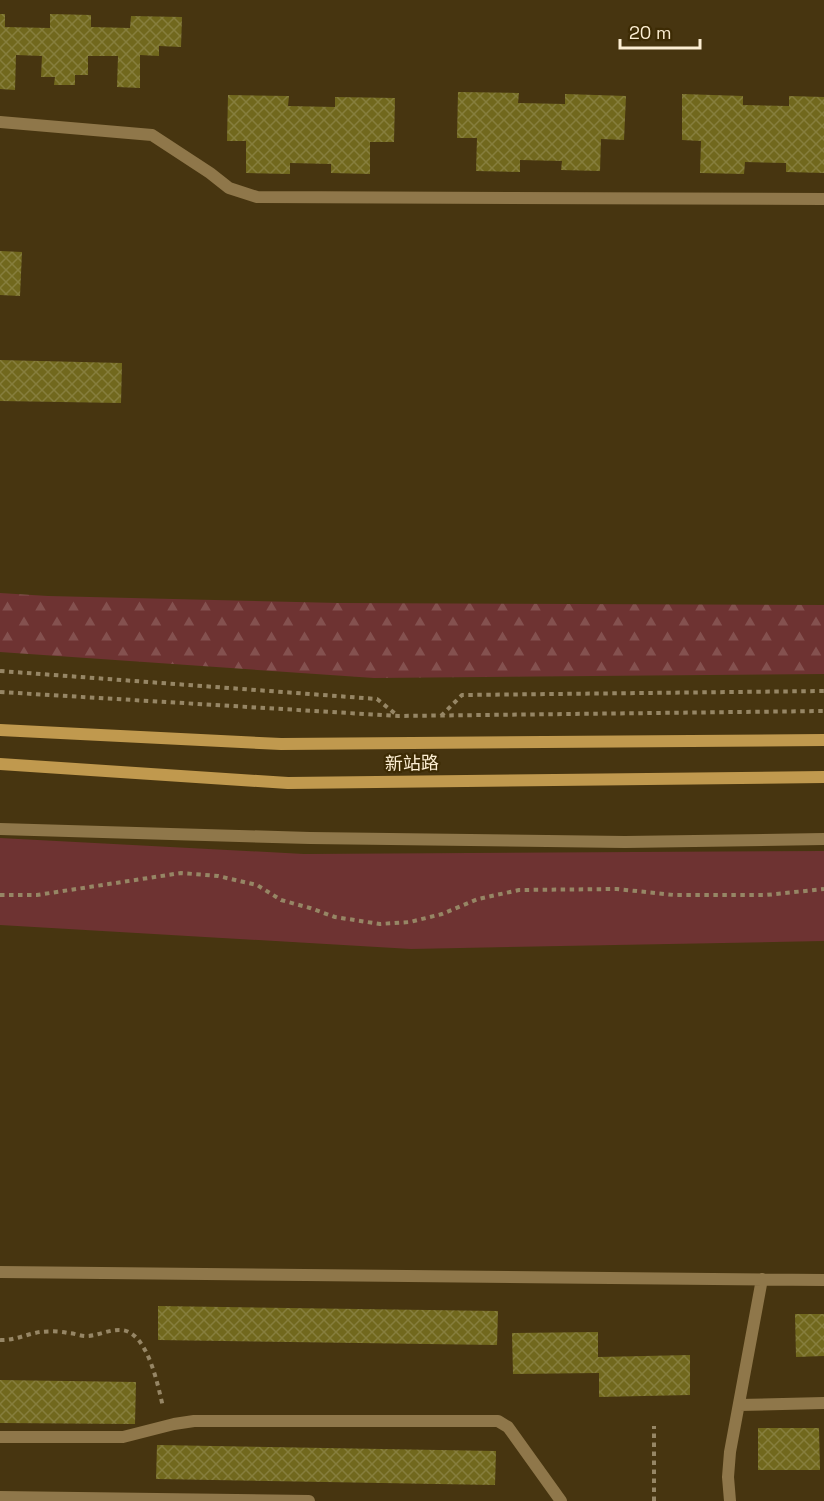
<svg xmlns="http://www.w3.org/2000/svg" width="824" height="1501" viewBox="0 0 824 1501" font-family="'Space Grotesk','Noto Sans SC',sans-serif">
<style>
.grass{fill:#6e3332}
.forest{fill:url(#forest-firs)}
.building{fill:url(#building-cross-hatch)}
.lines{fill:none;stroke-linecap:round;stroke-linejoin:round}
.path{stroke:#968665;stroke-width:4;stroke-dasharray:4.5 4.5;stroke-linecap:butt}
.lane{stroke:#8f774a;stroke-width:12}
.secondary{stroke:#c0994e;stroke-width:12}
.labels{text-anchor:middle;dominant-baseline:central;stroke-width:4.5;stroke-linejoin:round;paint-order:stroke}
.street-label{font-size:18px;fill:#fceed3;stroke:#3d2b04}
</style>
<defs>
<pattern id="forest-firs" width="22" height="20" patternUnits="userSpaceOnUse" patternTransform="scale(1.5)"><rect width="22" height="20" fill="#6e3332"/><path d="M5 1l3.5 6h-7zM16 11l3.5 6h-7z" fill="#84514f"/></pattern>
<pattern id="building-cross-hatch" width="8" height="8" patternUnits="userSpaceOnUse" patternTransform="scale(1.5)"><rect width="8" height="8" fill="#71681d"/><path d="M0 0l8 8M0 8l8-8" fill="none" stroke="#867e3d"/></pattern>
</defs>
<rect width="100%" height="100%" fill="#473510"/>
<path class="grass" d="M0 838 304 854 824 851V941L411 949 0 925Z"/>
<path class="forest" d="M0 593 48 596 338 603 824 605V674L374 678 0 652Z"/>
<path class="building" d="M0 14H5V27L50 28V14L91 15V27L130 28 131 16 182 17 181 47 159 46V56L140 55V88L117 87 118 56H88V75H75V85H54L55 77H41L42 56 16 55 15 90 0 89Z
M458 92 519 93 518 103 565 104V94L626 96 624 140 601 139 600 171 561 170 562 161 520 160V172L476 171 477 138H457Z
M682 94 743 96V105L789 106V96L824 97V173L786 172V163L745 162 744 174 700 173 701 141 682 140Z
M228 95 289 96 288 106 335 107V97L395 98 394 142H370V174L331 173V164L290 163V174L246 173V141H227Z
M0 251 22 252 20 296 0 295Z
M0 360 122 363 121 403 0 401Z
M158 1306 498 1311 497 1345 158 1340Z
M795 1314H824V1356L796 1357Z
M598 1332V1357L690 1355V1395L599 1397V1373L513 1374 512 1333Z
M0 1380 136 1382 135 1424 0 1423Z
M758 1428H819L820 1470H758Z
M157 1445 496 1451 495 1485 156 1479Z"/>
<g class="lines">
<path class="path" d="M0 671 377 699 398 716
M0 692 398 716 824 711
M441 716 462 695 824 691
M0 895H37L181 873 218 876 257 885 281 900 310 908 335 917 380 924 410 922 442 914 478 899 519 890 617 889 674 895H766L824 889
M0 1340C13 1341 27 1334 40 1332 49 1331 59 1331 68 1333 74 1333 80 1336 86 1336 98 1336 109 1329 122 1330 148 1333 158 1386 163 1407
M654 1501V1426"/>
<path class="lane" d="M0 122 152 135 210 173 229 188 257 197 824 199
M0 829 310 838 625 842 824 839
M0 1272 824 1280
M739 1405 824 1403
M0 1437H123L174 1424 194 1421H498L508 1427 561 1501
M0 1497 309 1501
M730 1501 728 1477 730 1452 762 1279"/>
<path class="secondary" d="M0 730 281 744 824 740
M0 764 288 783 824 777"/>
</g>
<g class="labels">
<g class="street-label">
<text transform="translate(412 763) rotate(-1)">新站路</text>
</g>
</g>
<path d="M620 39v9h80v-9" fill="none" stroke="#fceed3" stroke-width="3"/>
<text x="629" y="39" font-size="18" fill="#fceed3" stroke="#3d2b04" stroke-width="4.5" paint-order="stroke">20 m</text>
</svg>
